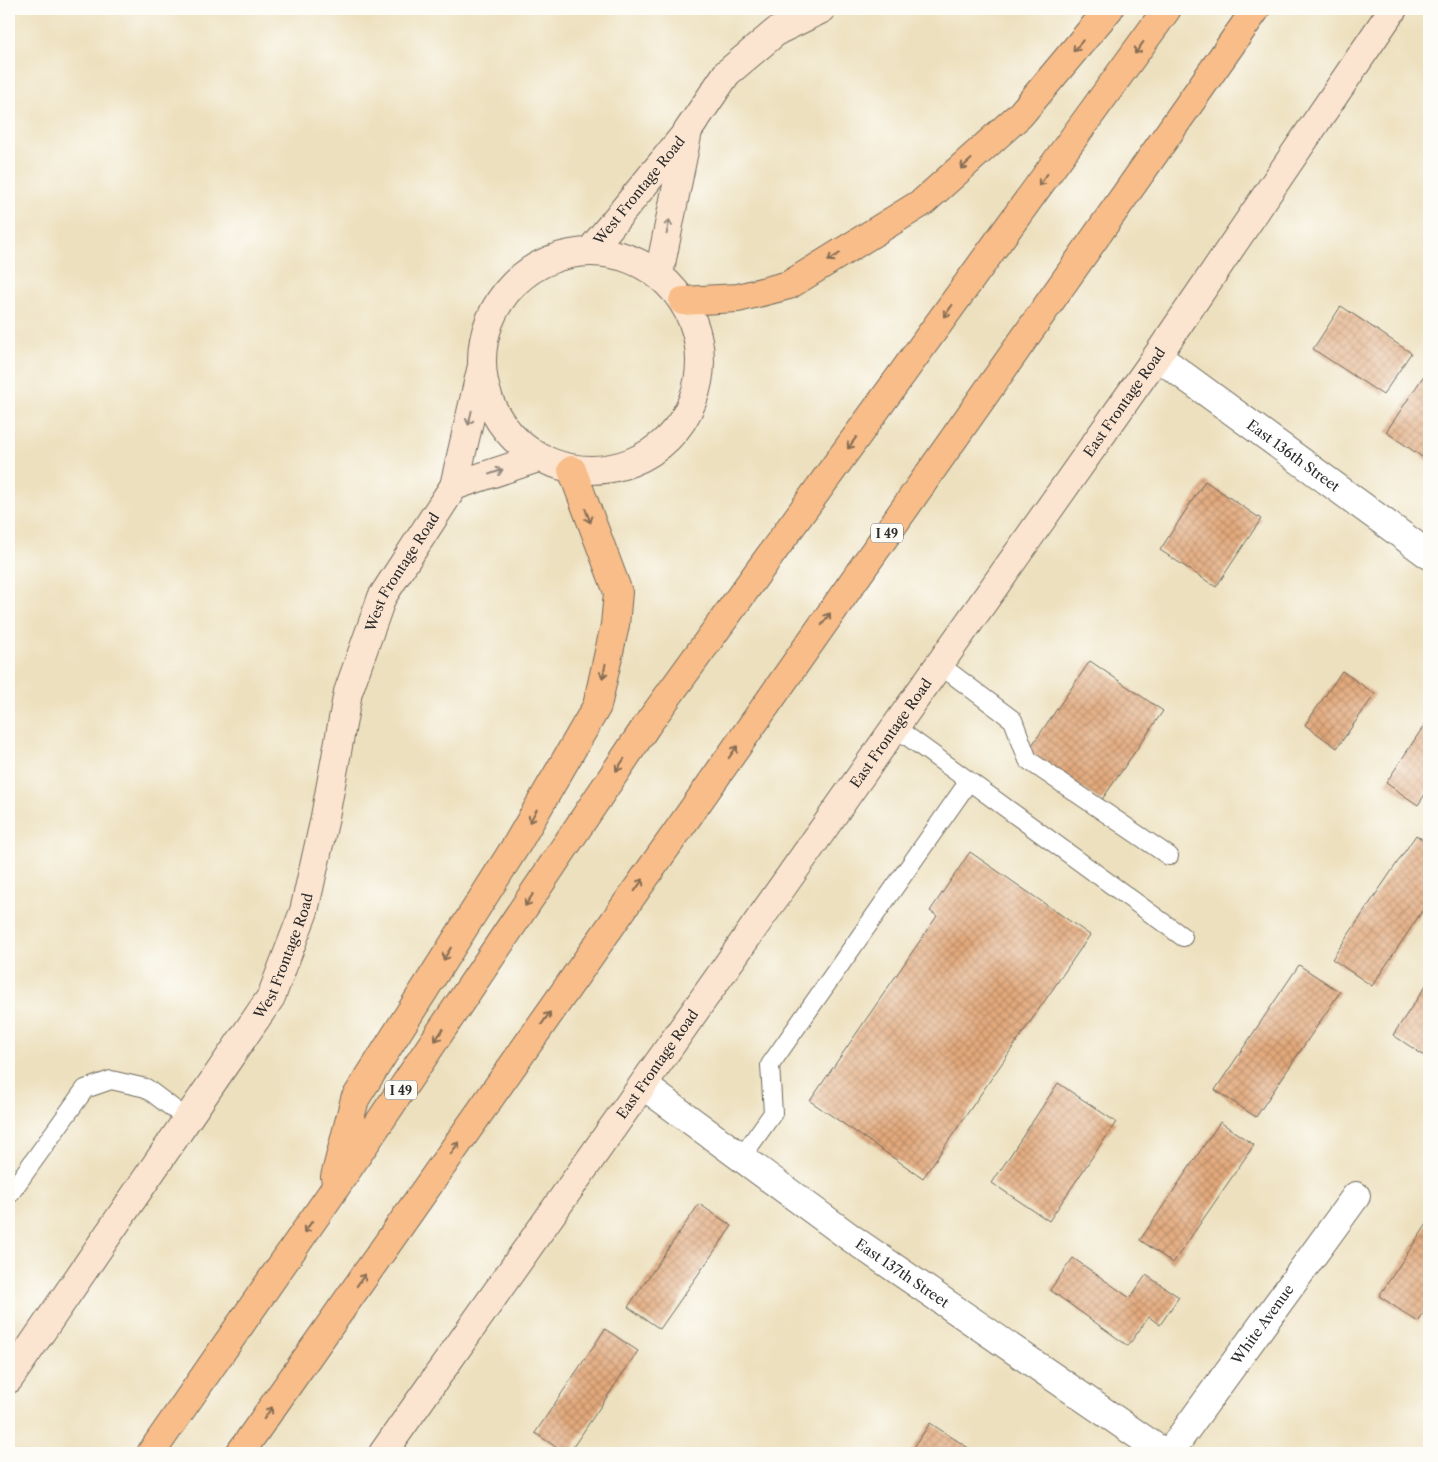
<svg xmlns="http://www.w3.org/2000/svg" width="1438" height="1462" viewBox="0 0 1438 1462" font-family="'Libre Caslon Text',serif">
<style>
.building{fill:url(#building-cross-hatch)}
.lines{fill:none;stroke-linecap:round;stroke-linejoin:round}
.lane-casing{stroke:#6f6a5e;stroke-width:20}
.street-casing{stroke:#6f6a5e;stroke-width:30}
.secondary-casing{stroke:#6f6a5e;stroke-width:30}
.highway-casing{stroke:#6f6a5e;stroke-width:30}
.lane{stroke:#fff;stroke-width:18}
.street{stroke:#fff;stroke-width:28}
.secondary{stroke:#fce5d0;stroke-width:28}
.highway{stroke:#f8bd89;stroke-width:28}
.oneway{stroke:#876d55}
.oneway2{stroke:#94887e}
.labels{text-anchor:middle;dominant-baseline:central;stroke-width:4;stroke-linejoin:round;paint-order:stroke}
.shield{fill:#fdfcf7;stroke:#6a6a68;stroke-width:1}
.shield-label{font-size:12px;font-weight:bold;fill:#2b2b2b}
.street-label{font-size:14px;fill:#2b2b2b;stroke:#fdfcf7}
</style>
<defs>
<pattern id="building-cross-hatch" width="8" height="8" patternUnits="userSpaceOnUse" patternTransform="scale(1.25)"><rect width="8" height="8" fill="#e3a97c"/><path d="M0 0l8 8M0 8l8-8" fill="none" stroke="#b88a66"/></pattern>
</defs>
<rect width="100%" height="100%" fill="#fdfcf7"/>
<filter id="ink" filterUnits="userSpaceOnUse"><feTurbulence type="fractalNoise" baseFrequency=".02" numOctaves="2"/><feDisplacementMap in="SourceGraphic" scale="10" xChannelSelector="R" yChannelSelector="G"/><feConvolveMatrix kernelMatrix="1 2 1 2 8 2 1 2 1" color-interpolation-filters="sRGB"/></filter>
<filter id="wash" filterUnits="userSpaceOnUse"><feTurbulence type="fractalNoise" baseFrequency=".0096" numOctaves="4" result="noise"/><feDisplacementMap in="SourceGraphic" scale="20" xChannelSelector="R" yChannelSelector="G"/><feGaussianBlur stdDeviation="1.12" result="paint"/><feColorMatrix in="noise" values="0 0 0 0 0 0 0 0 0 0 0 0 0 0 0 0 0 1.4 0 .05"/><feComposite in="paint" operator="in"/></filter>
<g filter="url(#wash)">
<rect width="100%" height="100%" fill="#ede0be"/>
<g id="blocks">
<path class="building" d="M1341 306 1411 353 1383 395 1313 349Z
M1429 368V459L1428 461 1386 432Z
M1205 481 1261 519 1216 587 1160 550Z
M1090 661 1163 711 1101 801 1028 751Z
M1342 671 1375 694 1337 748 1305 725Z
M1429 718V788L1418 805 1386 783Z
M1416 835 1429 844V901L1372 986 1332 959Z
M970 852 1090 935 923 1178 810 1101 937 916 930 911Z
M1299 965 1340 992 1256 1117 1215 1090Z
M1429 981V1059L1393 1035Z
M1058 1083 1116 1122 1049 1221 992 1183Z
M1220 1122 1254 1145 1173 1263 1140 1240Z
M699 1204 732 1226 660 1329 628 1307Z
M1429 1221V1306L1418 1322 1379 1296Z
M1073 1258 1130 1298 1146 1275 1179 1297 1160 1325 1149 1317 1128 1346 1050 1290Z
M605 1329 638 1351 569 1453H565L535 1433Z
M930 1423 976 1453H910Z"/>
</g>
</g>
<g filter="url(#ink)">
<use href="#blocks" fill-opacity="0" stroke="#6f6a5e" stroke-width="1"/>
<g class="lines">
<defs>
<path id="lane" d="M940 665 1013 720 1028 760 1169 856
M969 781 1183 937
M741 1158 773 1113 770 1065 969 781 896 728
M9 1195 85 1089 111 1080 146 1088 187 1119"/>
<g id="street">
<path id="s1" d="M1157 356 1429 555"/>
<path id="s2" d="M644 1086 851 1238 1164 1453"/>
<path id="s3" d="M1169 1453 1356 1196"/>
</g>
<g id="secondary">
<path id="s4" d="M590 251 687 132 727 73 777 31 822 9"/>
<circle cx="591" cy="361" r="109"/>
<path d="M659 274 687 136"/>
<path d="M454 486 538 458"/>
<path id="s5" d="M9 1379 271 997 304 911 324 822 348 692 382 597 454 486 481 370"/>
<path id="s6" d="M383 1453 1157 356 1393 9"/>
</g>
<path id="highway" d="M683 301 738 298 789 285 923 202 1020 115 1109 9
M335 1177 355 1099 517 844 597 706 615 625 618 592 572 470
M151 1453 329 1197 647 725 1167 9
M240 1453 1256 9"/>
</defs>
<use href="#lane" class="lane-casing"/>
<use href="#street" class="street-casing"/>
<use href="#secondary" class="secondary-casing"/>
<use href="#highway" class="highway-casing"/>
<use href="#lane" class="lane"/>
<use href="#street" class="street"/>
<use href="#secondary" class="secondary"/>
<use href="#highway" class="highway"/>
</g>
<defs><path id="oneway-shaft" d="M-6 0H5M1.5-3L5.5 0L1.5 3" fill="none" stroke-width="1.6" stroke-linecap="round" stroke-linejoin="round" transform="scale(1.25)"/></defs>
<g class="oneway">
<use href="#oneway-shaft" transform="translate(1078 46) rotate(130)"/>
<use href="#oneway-shaft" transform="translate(1139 48) rotate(126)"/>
<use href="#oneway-shaft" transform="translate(966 164) rotate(138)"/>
<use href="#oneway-shaft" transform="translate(1043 180) rotate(126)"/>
<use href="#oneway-shaft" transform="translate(834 257) rotate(148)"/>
<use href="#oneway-shaft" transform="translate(948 311) rotate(126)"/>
<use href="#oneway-shaft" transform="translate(852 443) rotate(126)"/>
<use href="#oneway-shaft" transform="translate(588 516) rotate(69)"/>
<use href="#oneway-shaft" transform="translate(826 619) rotate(-55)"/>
<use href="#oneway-shaft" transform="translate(604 671) rotate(102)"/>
<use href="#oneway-shaft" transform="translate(733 752) rotate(-55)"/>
<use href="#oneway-shaft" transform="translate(620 765) rotate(124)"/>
<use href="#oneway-shaft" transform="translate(533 816) rotate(120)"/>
<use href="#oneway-shaft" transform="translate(639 885) rotate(-55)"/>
<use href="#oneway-shaft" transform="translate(529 900) rotate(124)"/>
<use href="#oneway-shaft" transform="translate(447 954) rotate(122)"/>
<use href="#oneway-shaft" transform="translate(546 1018) rotate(-55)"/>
<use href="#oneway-shaft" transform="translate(439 1035) rotate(124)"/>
<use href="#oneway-shaft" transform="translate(455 1148) rotate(-55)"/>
<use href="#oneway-shaft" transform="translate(308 1227) rotate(125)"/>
<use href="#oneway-shaft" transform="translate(361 1280) rotate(-55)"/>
<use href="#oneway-shaft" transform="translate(268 1413) rotate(-55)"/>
</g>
<g class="oneway2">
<use href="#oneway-shaft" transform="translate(668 227) rotate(-79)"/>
<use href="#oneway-shaft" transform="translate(470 418) rotate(103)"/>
<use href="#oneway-shaft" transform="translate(496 472) rotate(-19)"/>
</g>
</g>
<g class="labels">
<g class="shield">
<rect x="871" y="523.5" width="32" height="19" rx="4"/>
<rect x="385" y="1080.5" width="32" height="19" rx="4"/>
</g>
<g class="shield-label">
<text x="887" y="533">I 49</text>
<text x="401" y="1090">I 49</text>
</g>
<g class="street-label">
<text stroke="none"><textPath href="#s4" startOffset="78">West Frontage Road</textPath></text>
<text stroke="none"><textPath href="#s6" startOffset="1286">East Frontage Road</textPath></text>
<text stroke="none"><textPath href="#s1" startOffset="169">East 136th Street</textPath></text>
<text stroke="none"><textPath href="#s5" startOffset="911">West Frontage Road</textPath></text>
<text stroke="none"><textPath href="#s6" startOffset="881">East Frontage Road</textPath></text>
<text stroke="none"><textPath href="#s5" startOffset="506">West Frontage Road</textPath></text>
<text stroke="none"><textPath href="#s6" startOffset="476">East Frontage Road</textPath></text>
<text stroke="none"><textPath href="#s2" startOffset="319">East 137th Street</textPath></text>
<text stroke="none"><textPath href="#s3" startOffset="159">White Avenue</textPath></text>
</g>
</g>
<rect width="1438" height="1462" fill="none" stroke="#fdfcf7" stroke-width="30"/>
</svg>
